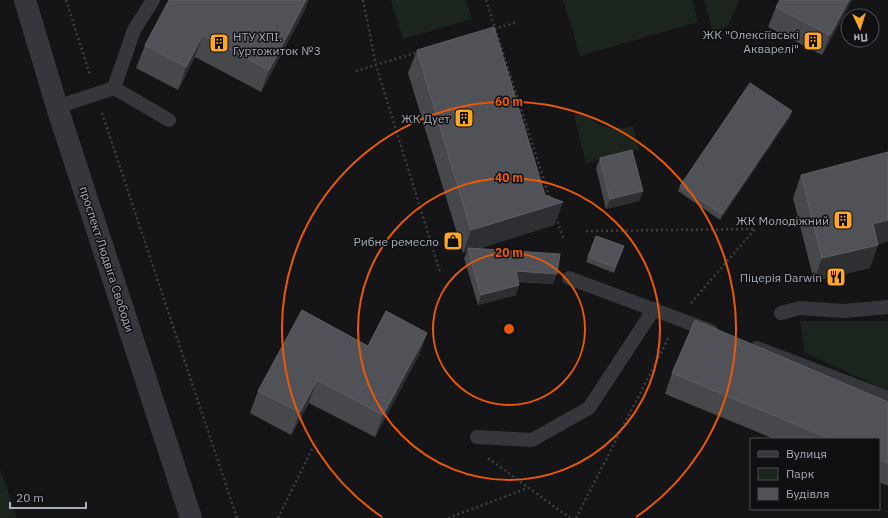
<svg xmlns="http://www.w3.org/2000/svg" width="888" height="518" viewBox="0 0 888 518" font-family="'IBM Plex Sans',sans-serif">
<style>
.green{fill:#1c251d}
.lines{fill:none;stroke-linecap:round;stroke-linejoin:round}
.path{stroke:#3b3e43;stroke-width:2.5;stroke-dasharray:2 3;stroke-linecap:butt}
.lane{stroke:#35373c;stroke-width:14}
.street{stroke:#35373c;stroke-width:22}
.wall{fill:#46484c}
.shaded-wall{fill:#2e2f32}
.building{fill:#515258;stroke:#5e6067}
.ring{fill:none;stroke:#e8590c;stroke-width:2}
.labels{text-anchor:middle;dominant-baseline:central;stroke-width:3;stroke-linejoin:round;paint-order:stroke}
.poi-label{font-size:12px;fill:#a6acb8;stroke:#101012;text-anchor:end}
.street-label{font-size:12px;fill:#a6acb8;stroke:#101012}
.centre{fill:#e8590c;stroke:#101012;stroke-width:2}
.ring-label{font-size:12px;text-anchor:middle;font-weight:bold;fill:#e8590c;stroke:#101012;stroke-width:3;stroke-linejoin:round;paint-order:stroke}
</style>
<rect width="100%" height="100%" fill="#151517"/>
<path class="green" d="M391 0H466L472 19 403 39Z
M563 0H692L698 22 580 56Z
M704 0H739L727 27 713 32Z
M582 113C601 128 609 131 633 126L639 150 586 163 574 115Z
M800 321H888V391L805 353Z
M0 469 17 518H0Z"/>
<g class="lines">
<path class="path" d="M66 0 90 75
M363 0 376 65 440 272
M486 0 550 199
M494 29 518 22
M356 71 418 52
M102 113 237 518
M556 217 563 238
M586 231 755 229
M691 303 755 229
M488 458 570 518
M278 518 316 441
M448 518 528 488
M576 518 669 337"/>
<path class="lane" d="M114 88 134 30 153 0
M57 107 114 88 169 120
M569 278 711 331
M781 313 800 308 844 311 888 307
M757 348 888 398
M477 437 532 440 589 408 654 309"/>
<path class="street" d="M25 0 57 107 191 518"/>
</g>
<path class="wall" d="M852 0 822 55 768 27 776 7Z
M305 10 261 92 195 57 178 90 136 68 145 45Z
M417 50 545 195 563 202 554 225 477 249 553 284 519 282 516 295 478 305 464 258 467 252 463 253 408 73Z
M790 117 720 220 678 191 680 186Z
M600 158 643 191 639 201 606 209 596 168Z
M801 175 888 241 878 244 870 268 814 281 793 198Z
M596 236 624 246 614 273 586 262Z
M427 333 419 355 375 437 309 403 291 435 250 413 258 391 368 346Z
M672 373 888 402V486L879 482V439H774L665 394Z"/>
<path class="shaded-wall" d="M306 0H309L305 10 261 92 269 70Z
M849 0H852L822 55 830 35Z
M203 35 195 57 178 90 186 67Z
M792 111 790 117 720 220 722 214Z
M643 191 639 201 606 209 610 199Z
M563 202 554 225 469 251 468 248 467 252 463 253 471 230Z
M888 220V241L865 247 873 224Z
M878 245 870 268 814 281 822 258Z
M516 271 557 274 553 284 512 281Z
M519 285 516 295 478 305 481 295Z
M427 333 419 355 375 437 383 415Z
M317 380 309 403 291 435 300 412Z"/>
<path class="building" d="M169 0H306L269 70 203 35 186 67 145 45Z
M780 0H849L830 35 776 7Z
M494 27 545 195 563 202 471 230 417 50Z
M750 83 792 111 722 214 680 186Z
M632 150 643 191 610 199 600 158Z
M888 152V220L873 224 878 245 822 258 801 175Z
M596 236 624 246 615 267 588 257Z
M468 248 560 254 557 274 516 271 519 285 481 295Z
M302 310 368 346 386 311 427 333 383 415 317 380 300 412 258 391Z
M695 320 888 402V463L879 459V439H831L672 373Z"/>
<g class="ring">
<circle cx="509" cy="329" r="76"/>
<circle cx="509" cy="329" r="151"/>
<path d="M382 517A227 227 0 1 1 636 517"/>
</g>
<defs>
<symbol id="building-square" viewBox="-11 -11 22 22"><rect x="-9" y="-9" width="18" height="18" rx="4" fill="#fea626" stroke="#101012"/><path d="M-4-6H4V6H1V3H-1V6H-4ZM-2.5-4.3h1.7v1.8h-1.7ZM.8-4.3h1.7v1.8H.8ZM-2.5-1h1.7V.8h-1.7ZM.8-1h1.7V.8H.8Z" fill="#111"/></symbol>
<symbol id="shop-square" viewBox="-11 -11 22 22"><rect x="-9" y="-9" width="18" height="18" rx="4" fill="#fea626" stroke="#101012"/><path d="M-5-2.5h2.3a2.7 3.5 0 0 1 5.4 0H5L5.5 6h-11ZM-1.5-2.5h3a1.5 2.3 0 0 0-3 0Z" fill="#111"/></symbol>
<symbol id="restaurant-square" viewBox="-11 -11 22 22"><rect x="-9" y="-9" width="18" height="18" rx="4" fill="#fea626" stroke="#101012"/><path d="M-5-6h1v4h1v-4h1v4h1v-4h1v5L-1.5 .5V6h-2V.5L-5-1ZM5-6V6H3V1.5H1.5Q1.5-4 5-6Z" fill="#111"/></symbol>
</defs>
<g fill-rule="evenodd">
<use href="#building-square" x="802" y="30" width="22" height="22"/>
<use href="#building-square" x="208" y="32" width="22" height="22"/>
<use href="#building-square" x="453" y="107" width="22" height="22"/>
<use href="#building-square" x="832" y="209" width="22" height="22"/>
<use href="#shop-square" x="442" y="230" width="22" height="22"/>
<use href="#restaurant-square" x="825" y="266" width="22" height="22"/>
</g>
<g class="labels">
<g class="poi-label">
<text x="799" y="34">ЖК "Олексіївські<tspan x="799" dy="14">Акварелі"</tspan></text>
<text x="233" y="36" text-anchor="start">НТУ ХПІ.<tspan x="233" dy="14">Гуртожиток №3</tspan></text>
<text x="450" y="118">ЖК Дует</text>
<text x="829" y="220">ЖК Молодіжний</text>
<text x="439" y="241">Рибне ремесло</text>
<text x="822" y="277">Піцерія Darwin</text>
</g>
<g class="street-label">
<text transform="translate(107 259) rotate(72)">проспект Людвіга Свободи</text>
</g>
</g>
<circle cx="509" cy="329" r="6" class="centre"/>
<g class="ring-label">
<text x="509" y="106">60 m</text>
<text x="509" y="182">40 m</text>
<text x="509" y="257">20 m</text>
</g>
<rect x="750" y="438" width="130" height="72" fill="#101012" stroke="#4c4e54"/>
<rect x="758" y="451" width="20" height="6" fill="#35373c" stroke="#4c4e54"/>
<text x="786" y="458" font-size="12" fill="#a6acb8">Вулиця</text>
<rect x="758" y="468" width="20" height="12" fill="#1c251d" stroke="#4c4e54"/>
<text x="786" y="478" font-size="12" fill="#a6acb8">Парк</text>
<rect x="758" y="488" width="20" height="12" fill="#515258" stroke="#4c4e54"/>
<text x="786" y="498" font-size="12" fill="#a6acb8">Будівля</text>
<g transform="translate(860 28) rotate(176)"><circle r="19" fill="#101012" stroke="#4c4e54"/>
<path d="M0-3L7 15L0 10L-7 15Z" fill="#fea626"/>
<text y="-6" font-size="11" font-weight="bold" text-anchor="middle" fill="#a6acb8">Пн</text>
</g>
<path d="M10 502v6h76v-6" fill="none" stroke="#a6acb8" stroke-width="2"/>
<text x="16" y="502" font-size="12" fill="#a6acb8" stroke="#101012" stroke-width="3" paint-order="stroke">20 m</text>
</svg>
